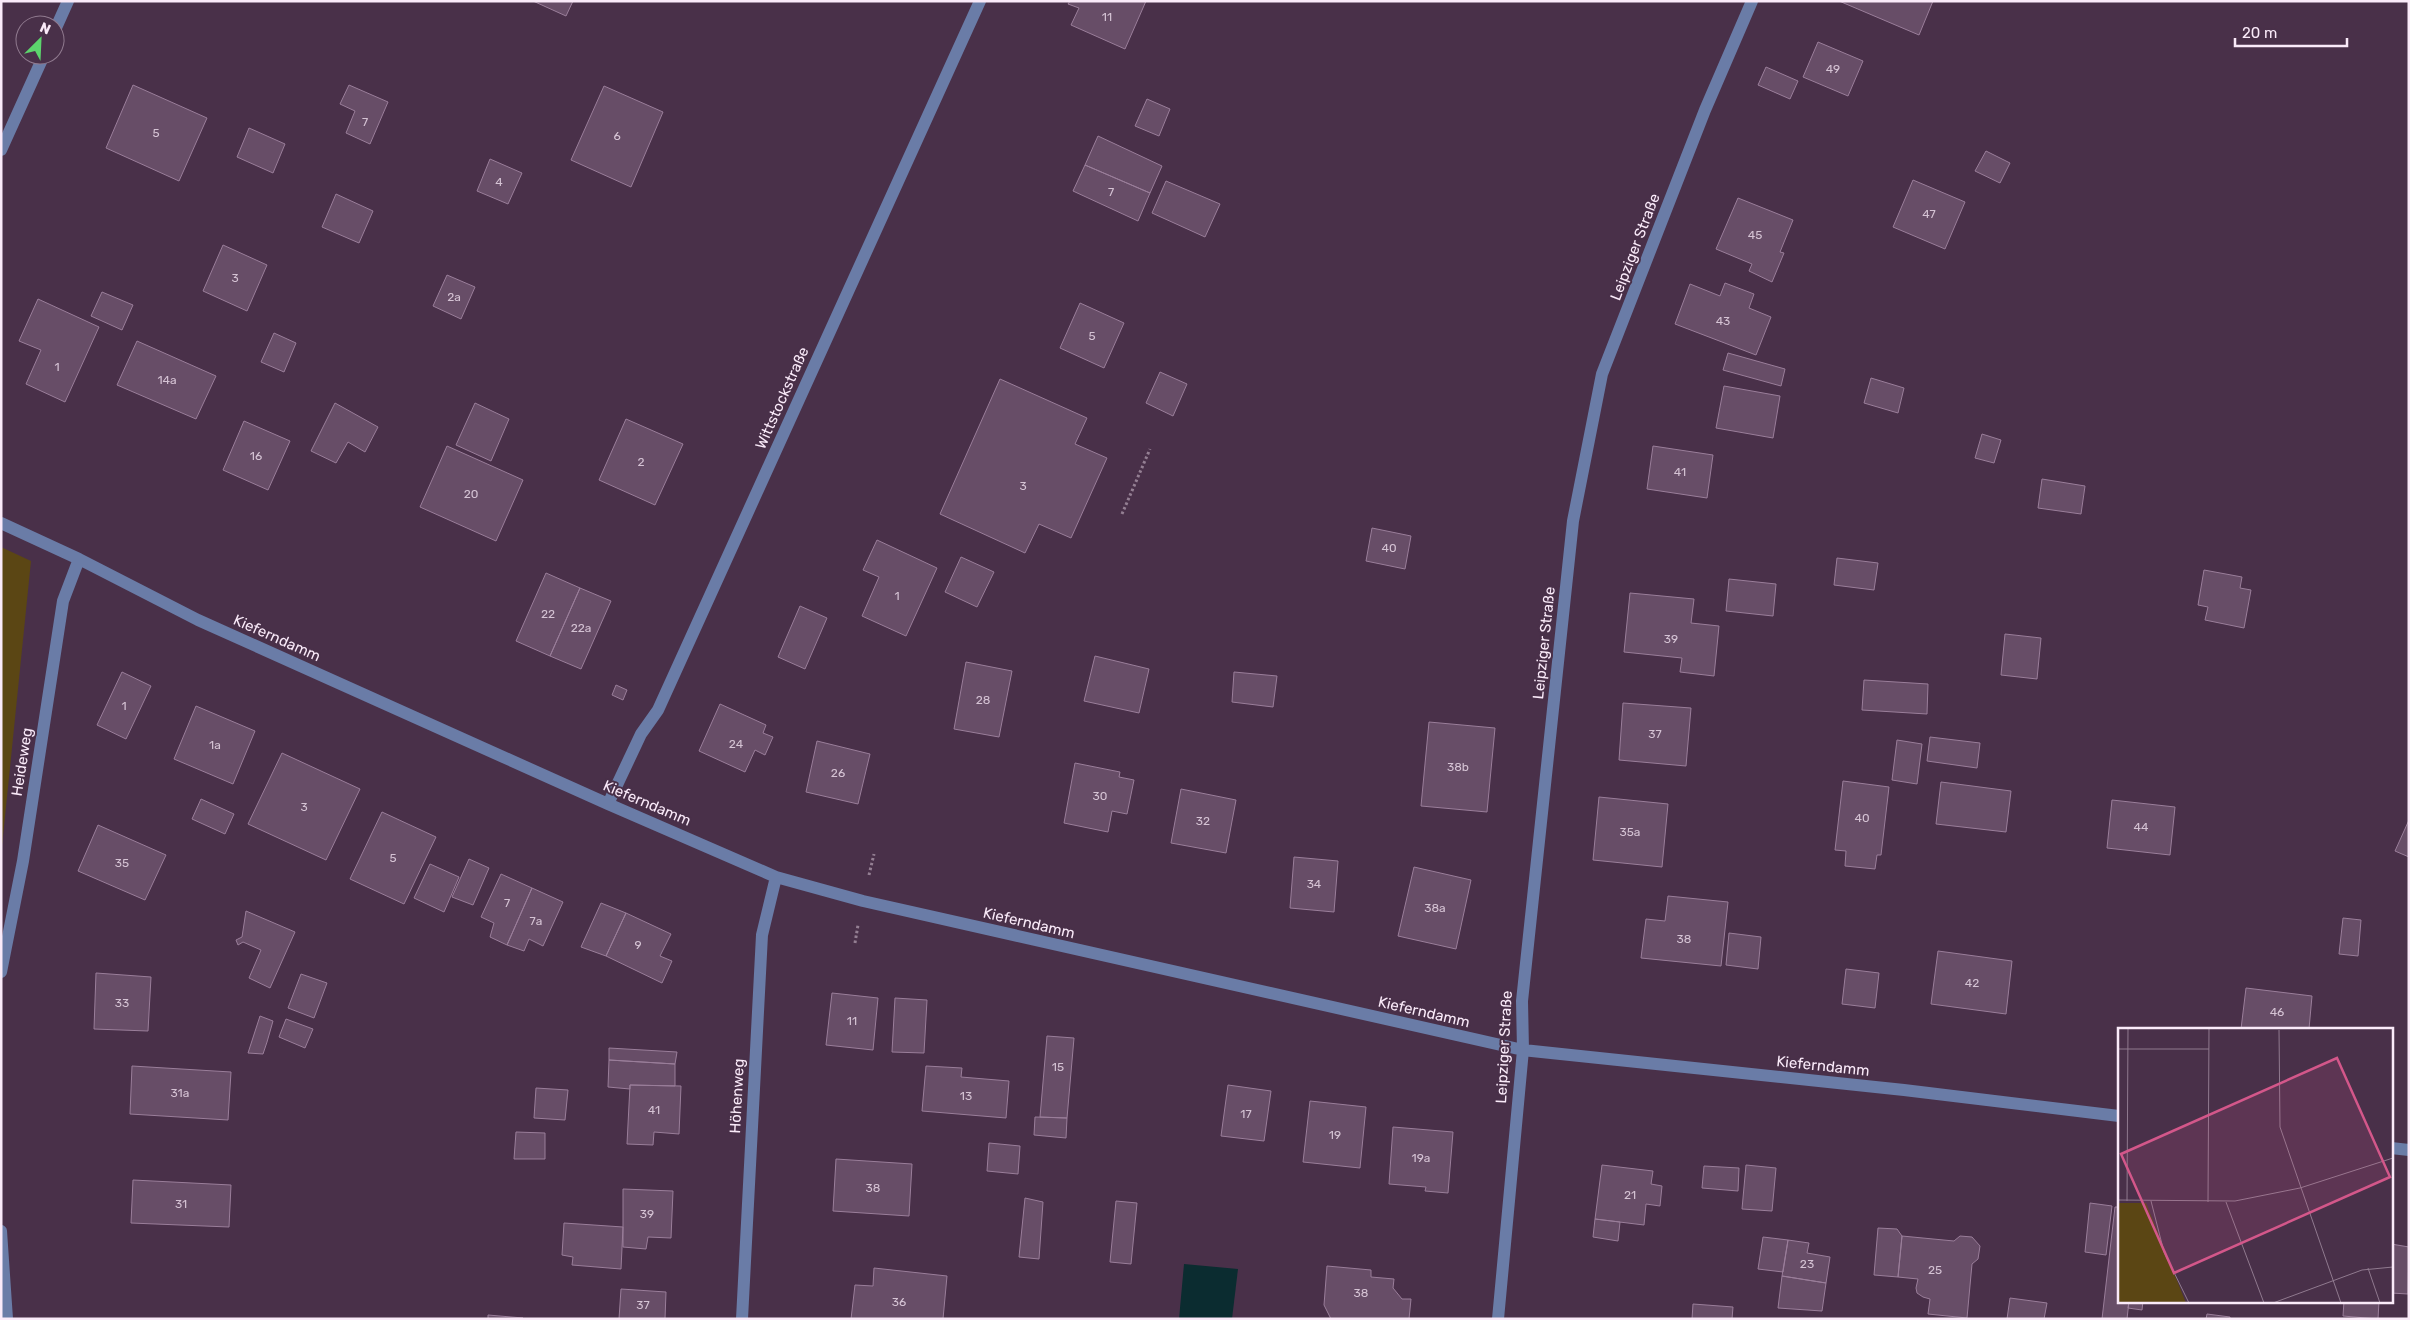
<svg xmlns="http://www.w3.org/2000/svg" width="2410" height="1320" viewBox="0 0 2410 1320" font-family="Rubik,sans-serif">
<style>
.green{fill:#5b4614}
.water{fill:#0b2c30}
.building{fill:#674d67;stroke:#9a7e9a}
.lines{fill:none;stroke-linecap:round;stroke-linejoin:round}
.path{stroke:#947f93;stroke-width:3;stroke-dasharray:2.5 2.5;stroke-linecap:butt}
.minor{stroke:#6a7ca7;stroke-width:12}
.labels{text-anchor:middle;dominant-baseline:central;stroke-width:4;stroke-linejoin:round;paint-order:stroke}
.number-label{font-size:12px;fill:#d5c3d4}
.street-label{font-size:15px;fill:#faeaf9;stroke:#493049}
.inset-road{fill:none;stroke:#907a8f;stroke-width:1}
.view{fill:#d3578a;fill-opacity:0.15;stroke:#d3578a;stroke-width:2.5}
.inset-edge{fill:none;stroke:#faeaf9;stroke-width:2.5}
</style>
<rect width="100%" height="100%" fill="#493049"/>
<path class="green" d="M1 547 31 561 1 856Z"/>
<path class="water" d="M1184 1264 1238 1269 1232 1319H1179Z"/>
<path class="building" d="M533 1H573L566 16Z
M1070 1H1146L1125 49 1071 25 1079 8 1068 4Z
M1839 1H1933L1919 35Z
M1818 42 1863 61 1848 96 1803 77Z
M1766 67 1798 81 1790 99 1758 85Z
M133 85 207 118 179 181 106 148Z
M349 85 388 102 370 144 346 133 355 111 340 104Z
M604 86 663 112 631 187 571 160Z
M1147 99 1170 109 1159 136 1135 126Z
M249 128 285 144 273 173 237 157Z
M1098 136 1162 166 1150 193 1085 165Z
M1986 151 2010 163 2000 183 1975 171Z
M490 159 522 173 508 204 477 191Z
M1085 165 1150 193 1138 221 1073 191Z
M1913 180 1965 202 1945 249 1893 227Z
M1166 181 1220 204 1205 237 1152 213Z
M336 194 373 211 359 243 322 227Z
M1738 198 1793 220 1780 252 1784 253 1772 282 1749 271 1752 264 1716 249Z
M223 245 267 265 247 311 203 291Z
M447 275 475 287 461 319 433 306Z
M1725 283 1754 294 1749 308 1771 317 1756 355 1675 324 1690 284 1720 296Z
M102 292 133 305 122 330 91 316Z
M38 299 99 327 65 402 26 384 41 350 19 341Z
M1080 303 1124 323 1104 368 1060 348Z
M274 333 296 343 284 372 261 362Z
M137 341 216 376 196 419 117 385Z
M1728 353 1785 369 1781 386 1723 370Z
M1160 372 1187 384 1173 416 1146 403Z
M1871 378 1904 388 1898 413 1864 403Z
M1000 379 1087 418 1075 444 1107 458 1071 538 1039 524 1025 553 940 514Z
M1724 386 1780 396 1773 438 1716 428Z
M335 403 378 427 365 452 348 442 336 463 311 451Z
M475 403 509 419 491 461 456 445Z
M626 419 683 444 655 505 599 480Z
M244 421 290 441 268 490 223 470Z
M1982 434 2001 440 1994 463 1975 458Z
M447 446 523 480 496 541 420 507Z
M1653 446 1713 455 1707 498 1647 489Z
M2042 479 2085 486 2081 514 2038 508Z
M1372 528 1411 536 1405 569 1366 561Z
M877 540 937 568 906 636 862 616 879 577 863 570Z
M961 557 994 572 977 607 945 592Z
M1837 558 1878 563 1874 590 1834 585Z
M2204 570 2242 577 2240 588 2251 590 2244 628 2205 620 2208 607 2198 605Z
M546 573 580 588 550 656 516 641Z
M1729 579 1776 584 1773 616 1726 611Z
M580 588 611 601 581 669 550 656Z
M1630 593 1694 599 1691 623 1719 626 1714 676 1680 672 1682 658 1624 652Z
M800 606 827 618 805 669 778 657Z
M2005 634 2041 638 2037 679 2001 675Z
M1095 656 1149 669 1139 713 1084 701Z
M966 662 1012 671 999 737 954 729Z
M122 672 151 686 126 739 97 725Z
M1234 672 1277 676 1273 707 1232 702Z
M1864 680 1928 684 1927 714 1862 710Z
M616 685 627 690 623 700 612 695Z
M1623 703 1691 708 1686 766 1619 760Z
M720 704 766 725 763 733 773 737 765 755 755 750 745 772 699 751Z
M196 706 255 731 233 784 174 759Z
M1429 722 1495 728 1487 812 1421 806Z
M1930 737 1980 743 1977 768 1927 761Z
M1897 740 1922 744 1917 784 1892 780Z
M817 741 870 754 858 804 806 792Z
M282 753 360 789 326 860 248 824Z
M1075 763 1120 772 1119 777 1134 780 1127 814 1112 811 1108 832 1064 823Z
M1843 781 1889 787 1881 855H1877L1875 869 1845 866 1846 851 1835 850Z
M1941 782 2011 791 2006 832 1936 824Z
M1181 789 1236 800 1226 853 1171 843Z
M1599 797 1668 804 1662 867 1593 860Z
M201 799 234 814 225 834 192 819Z
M2112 800 2175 807 2170 855 2107 848Z
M382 812 436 837 404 904 350 879Z
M2409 820V857L2395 851Z
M98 825 166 855 145 900 78 871Z
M1294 857 1338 861 1334 912 1290 908Z
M469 859 489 868 473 905 452 897Z
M430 864 459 877 444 912 414 898Z
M1414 867 1471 880 1456 949 1398 936Z
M501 874 532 888 507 945 490 937 494 923 481 917Z
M532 888 563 902 543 946 529 939 524 951 507 945Z
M1668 896 1728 902 1721 966 1641 958 1646 919 1665 921Z
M601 903 626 913 606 956 581 947Z
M246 911 295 932 270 988 249 978 261 950 243 942 238 945 236 940 242 937Z
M626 913 671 934 660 956 672 961 662 983 606 956Z
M2343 918 2361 920 2358 956 2339 954Z
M1729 933 1761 937 1758 969 1726 965Z
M1938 951 2012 961 2006 1014 1931 1004Z
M1846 969 1879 973 1875 1008 1842 1004Z
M96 973 151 977 148 1031 94 1029Z
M301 974 327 983 314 1018 288 1008Z
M2246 988 2312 996 2309 1029H2241Z
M832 993 878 998 873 1050 826 1045Z
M895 998 927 1000 924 1053 892 1052Z
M260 1016 273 1021 267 1042 263 1054 248 1053Z
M286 1019 313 1029 305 1048 279 1037Z
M1047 1036 1074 1038 1067 1118 1040 1117Z
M609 1048 677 1052 675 1064 609 1060Z
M609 1060 675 1064V1086L630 1085V1089L608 1087Z
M132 1066 231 1072 228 1120 130 1114Z
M926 1066 962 1068 961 1077 1009 1081 1006 1118 922 1111Z
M630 1085 681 1086 679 1134 654 1132 653 1145 627 1144Z
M1228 1085 1271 1091 1264 1141 1221 1136Z
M536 1088 568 1090 565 1120 534 1118Z
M1310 1101 1366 1107 1360 1168 1303 1162Z
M1035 1117 1067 1118 1066 1138 1034 1135Z
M1393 1127 1453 1132 1448 1193 1425 1191 1426 1187 1389 1184Z
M516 1132 545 1133V1159H514Z
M989 1143 1020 1146 1018 1174 987 1171Z
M836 1159 912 1164 909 1216 833 1211Z
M1602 1165 1653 1171 1651 1184 1662 1186 1660 1206 1646 1204 1644 1225 1595 1219Z
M1746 1165 1776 1168 1772 1211 1742 1209Z
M1704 1166 1739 1168 1738 1191 1702 1188Z
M133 1180 231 1185 229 1227 131 1223Z
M623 1189 673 1191 671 1238 648 1237 646 1249 623 1247Z
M1025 1198 1043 1202 1039 1259 1019 1257Z
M1116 1201 1137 1203 1131 1264 1110 1262Z
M2090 1203 2112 1206 2106 1255 2085 1252Z
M2115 1207H2119V1301H2129L2127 1319H2102Z
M1595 1219 1620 1222 1618 1241 1593 1237Z
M564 1223 623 1227 621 1269 572 1265 573 1257 562 1255Z
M1878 1228 1897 1229 1902 1236 1898 1277 1874 1275Z
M1902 1236 1954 1241 1960 1236 1972 1237 1980 1246 1978 1259 1972 1264 1967 1318 1928 1314 1930 1299 1923 1297 1917 1293 1916 1288 1918 1279 1898 1277Z
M1763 1237 1788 1240 1783 1272 1758 1269Z
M1788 1240 1809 1243 1807 1253 1830 1257 1826 1283 1782 1276Z
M2391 1244 2409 1247 2408 1294 2391 1293Z
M1327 1266 1371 1270V1277L1394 1279 1393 1288 1402 1299H1411L1409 1319H1331L1324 1305Z
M874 1268 947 1276 943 1319H851L855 1285 873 1286Z
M1782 1276 1826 1283 1822 1311 1778 1308Z
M621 1289 666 1292 665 1319H619Z
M2010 1298 2047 1303 2044 1319H2007Z
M2129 1301H2143L2142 1310 2128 1308Z
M2344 1301H2379L2378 1319 2343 1316Z
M1693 1304 1733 1307 1732 1319H1692Z
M2207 1314 2230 1317V1319H2206Z
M488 1315 523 1318 488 1319Z"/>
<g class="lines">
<path class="path" d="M1122 514 1150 449
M869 875 874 854
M855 943 858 925"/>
<path class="minor" d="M55 30 68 1
M1 150 44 55
M1 523 79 559 198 620 608 804 776 877 863 901 1523 1050 1904 1090 2119 1116
M608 804 641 734 658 710 980 1
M1 972 23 861 63 601 79 559
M2391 1148 2409 1150
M1 1231 7 1319
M742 1319 762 935 776 877
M1498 1319 1523 1050 1522 1001 1573 521 1602 374 1705 110 1752 1"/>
</g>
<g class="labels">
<g class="number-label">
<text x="1107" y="17">11</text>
<text x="1833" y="69">49</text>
<text x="365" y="122">7</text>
<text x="156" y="133">5</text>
<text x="617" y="136">6</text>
<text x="499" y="182">4</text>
<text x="1111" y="192">7</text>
<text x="1929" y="214">47</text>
<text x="1755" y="235">45</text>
<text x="235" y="278">3</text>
<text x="454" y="297">2a</text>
<text x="1723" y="321">43</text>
<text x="1092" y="336">5</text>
<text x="57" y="367">1</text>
<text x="167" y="380">14a</text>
<text x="256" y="456">16</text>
<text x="641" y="462">2</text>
<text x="1680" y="472">41</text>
<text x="1023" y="486">3</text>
<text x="471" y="494">20</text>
<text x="1389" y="548">40</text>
<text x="897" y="596">1</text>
<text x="548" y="614">22</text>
<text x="581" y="628">22a</text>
<text x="1671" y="639">39</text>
<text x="983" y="700">28</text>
<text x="124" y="706">1</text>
<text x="1655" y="734">37</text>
<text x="736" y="744">24</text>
<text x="215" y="745">1a</text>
<text x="1458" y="767">38b</text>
<text x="838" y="773">26</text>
<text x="1100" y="796">30</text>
<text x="304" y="807">3</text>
<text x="1862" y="818">40</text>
<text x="1203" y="821">32</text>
<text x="2141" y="827">44</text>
<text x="1630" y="832">35a</text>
<text x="393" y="858">5</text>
<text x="122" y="863">35</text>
<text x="1314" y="884">34</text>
<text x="507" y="903">7</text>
<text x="1435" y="908">38a</text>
<text x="536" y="921">7a</text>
<text x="1684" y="939">38</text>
<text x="638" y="945">9</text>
<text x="1972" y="983">42</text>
<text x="122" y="1003">33</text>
<text x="2277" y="1012">46</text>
<text x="852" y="1021">11</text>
<text x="1058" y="1067">15</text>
<text x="180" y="1093">31a</text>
<text x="966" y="1096">13</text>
<text x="654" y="1110">41</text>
<text x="1246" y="1114">17</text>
<text x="1335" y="1135">19</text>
<text x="1421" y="1158">19a</text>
<text x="873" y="1188">38</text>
<text x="1630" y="1195">21</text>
<text x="181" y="1204">31</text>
<text x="647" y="1214">39</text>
<text x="1807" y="1264">23</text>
<text x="1935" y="1270">25</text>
<text x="1361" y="1293">38</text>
<text x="899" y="1302">36</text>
<text x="643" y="1305">37</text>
</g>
<g class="street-label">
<text transform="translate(1635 247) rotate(-69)">Leipziger Straße</text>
<text transform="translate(782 398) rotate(-66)">Wittstockstraße</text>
<text transform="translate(277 638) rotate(24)">Kieferndamm</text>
<text transform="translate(1544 643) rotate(-84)">Leipziger Straße</text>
<text transform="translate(22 762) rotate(-81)">Heideweg</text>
<text transform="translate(647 803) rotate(23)">Kieferndamm</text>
<text transform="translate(1029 923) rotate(13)">Kieferndamm</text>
<text transform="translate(1424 1012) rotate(13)">Kieferndamm</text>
<text transform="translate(1504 1047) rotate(-87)">Leipziger Straße</text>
<text transform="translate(1823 1066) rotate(6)">Kieferndamm</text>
<text transform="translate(737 1096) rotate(-87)">Höhenweg</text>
</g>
</g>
<g transform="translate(2118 1028)">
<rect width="275" height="275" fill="#493049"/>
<path d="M0 175H28L68 275H0Z" fill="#5b4614"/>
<path class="inset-road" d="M161 2 162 99 223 275M0 21H91M0 172 117 173 182 160 275 130M9 173 10 0M33 173 46 224 71 275M90 174 91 0M108 174 146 275M250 240 262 275M155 275 244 242 275 239"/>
<path class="view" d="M219 30 272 149 56 245 3 126Z"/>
<rect width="275" height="275" class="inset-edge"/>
</g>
<rect width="2410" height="1320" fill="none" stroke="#faeaf9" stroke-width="5"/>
<g transform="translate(40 40) rotate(24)"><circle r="24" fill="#493049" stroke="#907a8f"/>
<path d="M0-4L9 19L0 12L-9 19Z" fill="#5cd56d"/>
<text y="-8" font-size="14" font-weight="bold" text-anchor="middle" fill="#faeaf9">N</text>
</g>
<path d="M2235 38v8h112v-8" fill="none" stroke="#faeaf9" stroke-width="2.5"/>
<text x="2242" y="38" font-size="15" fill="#faeaf9" stroke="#493049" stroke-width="4" paint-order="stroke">20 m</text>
</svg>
